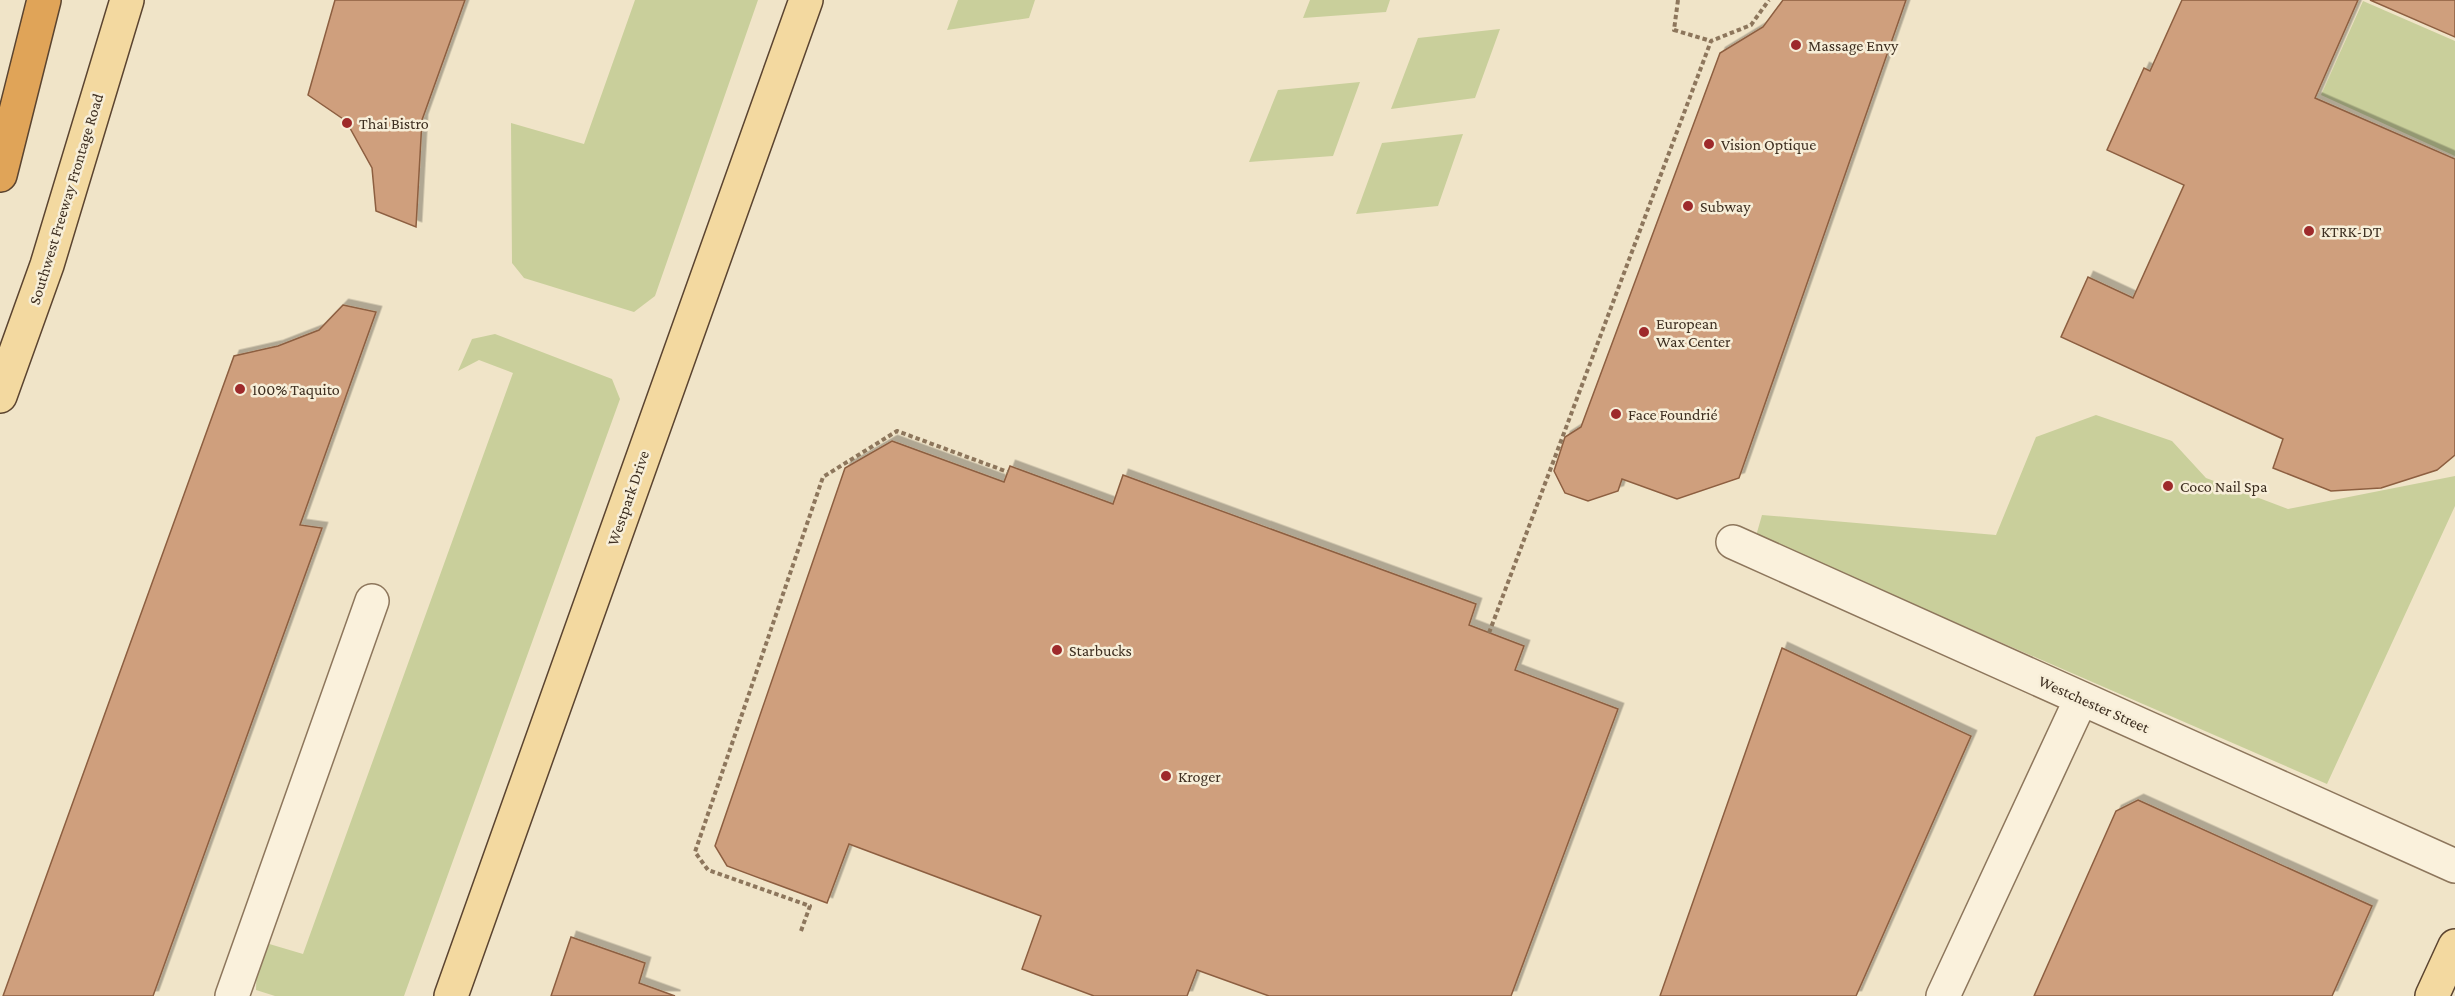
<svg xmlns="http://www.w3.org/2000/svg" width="2455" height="996" viewBox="0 0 2455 996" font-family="'Crimson Pro',serif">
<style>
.green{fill:#c9cf9b}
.building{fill:#cf9f7d;stroke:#8d5f41;stroke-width:1.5;filter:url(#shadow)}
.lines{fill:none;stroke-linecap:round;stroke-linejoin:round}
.minor-casing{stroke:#8d765c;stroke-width:36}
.major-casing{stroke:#5b4430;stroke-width:36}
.highway-casing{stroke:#5b4430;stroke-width:36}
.path{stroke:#8d765c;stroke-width:4;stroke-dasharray:4.5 3;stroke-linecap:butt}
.minor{stroke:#faf1dc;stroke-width:33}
.major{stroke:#f3d9a0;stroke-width:33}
.highway{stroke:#e0a458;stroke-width:33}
.poi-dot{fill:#9e2a2b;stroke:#f7eed8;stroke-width:2}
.labels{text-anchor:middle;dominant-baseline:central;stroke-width:5;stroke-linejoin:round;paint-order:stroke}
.poi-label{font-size:16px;fill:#3d2e20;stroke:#f7eed8;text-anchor:start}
.street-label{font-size:16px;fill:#3d2e20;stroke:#f7eed8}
</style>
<defs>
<filter id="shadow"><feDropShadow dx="5.5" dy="-5.5" stdDeviation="0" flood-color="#0004"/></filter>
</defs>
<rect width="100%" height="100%" fill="#f0e4c8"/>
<path class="green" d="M635 0H758L655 296 634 312 524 278 512 263 511 123 584 144Z
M958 0H1035L1029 18 947 30Z
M1310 0H1390L1386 12 1303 18Z
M2363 1 2455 41V156L2321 95Z
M1500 29 1475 98 1391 109 1418 38Z
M1360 82 1333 156 1249 162 1278 90Z
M1463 134 1438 206 1356 214 1382 143Z
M495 334 612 379 620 399 404 996H275L256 990 257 959 266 943 303 954 513 373 479 360 458 371 472 339Z
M2096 415 2172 441 2206 478 2288 509 2455 476V506L2327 784 1756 536 1762 515 1996 535 2036 437Z"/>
<path class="building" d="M335 0H465L422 120 416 227 376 211 372 168 346 121 308 95Z
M1783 0H1906L1739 478 1677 499 1622 479 1618 491 1588 501 1565 493 1554 471 1565 437 1581 427 1720 53 1763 27Z
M2182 0H2358L2315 98 2455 159V455L2437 470 2381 488 2331 491 2273 468 2283 439 2061 337 2088 277 2133 298 2184 185 2107 150 2144 68 2150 71Z
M2370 0H2455V37Z
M343 305 376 312 300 525 322 528 153 996H3L234 356 278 346 319 330Z
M892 441 1004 482 1010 466 1113 504 1123 475 1476 604 1469 625 1524 646 1515 670 1618 709 1511 996H1269L1197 970 1187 996H1094L1022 969 1041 916 849 844 827 903 727 866 715 846 845 468Z
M1782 648 1971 736 1856 996H1660Z
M2138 800 2372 906 2332 996H2034L2116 811Z
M571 937 645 963 639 983 675 996H551Z"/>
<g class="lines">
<defs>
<path id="minor" d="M1733 542 2455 866
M232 996 372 601
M1943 996 2081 699"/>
<path id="major" d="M0 396 47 265 127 0
M451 996 806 0
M2432 996 2455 946"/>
<path id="highway" d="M0 175 44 0"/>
</defs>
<use href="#minor" class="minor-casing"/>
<use href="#major" class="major-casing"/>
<use href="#highway" class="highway-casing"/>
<path class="path" d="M1678 0 1674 30 1711 41
M1489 633 1711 41 1751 25 1769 0
M801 931 810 906 708 870 695 852 823 477 897 431 1008 472"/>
<use href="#minor" class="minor"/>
<use href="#major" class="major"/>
<use href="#highway" class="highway"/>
</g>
<g class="poi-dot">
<circle cx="1796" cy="45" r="6"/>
<circle cx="347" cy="123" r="6"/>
<circle cx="1709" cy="144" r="6"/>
<circle cx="1688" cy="206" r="6"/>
<circle cx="2309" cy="231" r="6"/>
<circle cx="1644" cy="332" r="6"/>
<circle cx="240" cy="389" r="6"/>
<circle cx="1616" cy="414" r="6"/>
<circle cx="2168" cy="486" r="6"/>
<circle cx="1057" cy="650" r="6"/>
<circle cx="1166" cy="776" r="6"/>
</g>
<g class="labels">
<g class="poi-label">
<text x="1808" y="45">Massage Envy</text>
<text x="359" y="123">Thai Bistro</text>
<text x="1721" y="144">Vision Optique</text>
<text x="1700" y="206">Subway</text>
<text x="2321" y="231">KTRK-DT</text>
<text x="1656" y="323">European<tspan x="1656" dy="18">Wax Center</tspan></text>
<text x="252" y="389">100% Taquito</text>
<text x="1628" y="414">Face Foundrié</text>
<text x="2180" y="486">Coco Nail Spa</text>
<text x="1069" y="650">Starbucks</text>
<text x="1178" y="776">Kroger</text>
</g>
<g class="street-label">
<text transform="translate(66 199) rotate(-73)">Southwest Freeway Frontage Road</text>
<text transform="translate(628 498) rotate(-71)">Westpark Drive</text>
<text transform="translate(2094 704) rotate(24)">Westchester Street</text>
</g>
</g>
</svg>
